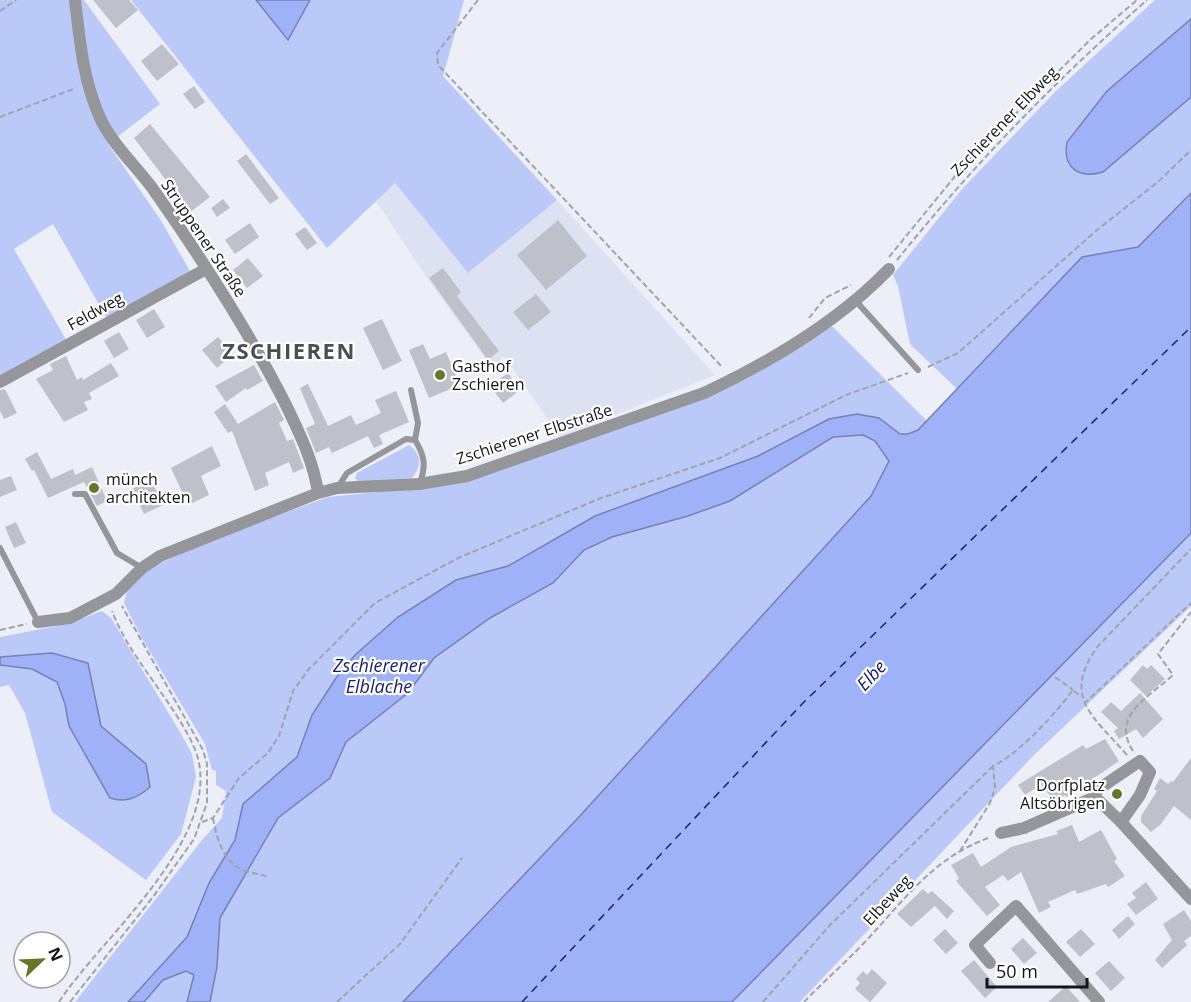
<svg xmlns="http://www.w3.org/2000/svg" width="1191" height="1002" viewBox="0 0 1191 1002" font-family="'Open Sans',sans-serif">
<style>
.built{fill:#dde2f2}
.green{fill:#bbc9f8}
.water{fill:#9fb1f7;stroke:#7582b4;stroke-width:1.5}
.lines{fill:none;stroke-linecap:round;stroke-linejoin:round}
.ferry{stroke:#1b206e;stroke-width:1.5;stroke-dasharray:8 6;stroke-linecap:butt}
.building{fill:#bec1ca}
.path{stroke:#a1a2aa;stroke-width:2;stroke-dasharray:6 3;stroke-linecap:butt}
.service{stroke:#95969a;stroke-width:6}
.minor{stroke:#95969a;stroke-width:12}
.poi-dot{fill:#637828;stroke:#fff;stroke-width:2}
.labels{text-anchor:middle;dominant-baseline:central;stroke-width:4.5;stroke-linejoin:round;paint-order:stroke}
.street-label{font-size:16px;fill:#141518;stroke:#fff}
.poi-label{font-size:16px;fill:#141518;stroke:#fff;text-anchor:start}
.water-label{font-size:18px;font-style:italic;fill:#1b206e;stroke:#fff}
.district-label{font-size:22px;font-weight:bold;letter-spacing:1.5px;fill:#4c4e55;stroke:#fff}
</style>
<rect width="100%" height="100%" fill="#eceef8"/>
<path class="built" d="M395 183 468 273 557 200 715 375 560 437 504 356 492 368 427 278 376 201Z"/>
<path class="green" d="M0 0H84L160 104 108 144 160 219 190 271 109 322 53 224 14 249 68 343 0 376Z
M131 0H256L287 39 310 0H464L443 76 557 200 468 273 395 183 327 248Z
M1155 0H1191V19L1107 91 1067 141 1065 152 1068 165 1102 172 1191 97V193L1138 247 1082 257 957 389 910 344 898 286 893 275 963 188 1056 91Z
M832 326 927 421 918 430 908 434H900L879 418 829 419 758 456 690 483 508 566 456 580 312 715 297 757 243 804 235 840 209 883 187 937 128 1002H75L202 840 222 818 226 791 216 785V771L212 770 205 744 140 635 124 603 127 590 150 568 203 543 328 497 447 485 705 397Z
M863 435 875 441 889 461 871 496 578 818 403 1002H210L217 967 220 918 278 818 329 778 346 742 408 693 434 658 490 618 553 583 584 550 612 537 688 516 730 501 833 437Z
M409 445C422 454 422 466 412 478L358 482 355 478 357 473Z
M1191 533V606L1033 756 800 1002H732Z
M102 611 111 618 180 732 192 754 196 777 181 834 146 880 52 812 25 713 9 685 0 687V637L67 624Z
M186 971 194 975 187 1002H144L163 980Z"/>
<path class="water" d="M256 0H310L288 40Z
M1191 19V97L1103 172C1079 179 1062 168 1067 142L1107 91Z
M1191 193V533L732 1002H403L578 818 871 496 889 461 875 441 863 435 833 437 730 501 688 516 612 537 584 550 553 583 490 618 434 658 408 693 346 742 330 778 278 818 220 918 217 967 210 1002H187L194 975 186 971 163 980 144 1002H128L187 937 209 883 235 840 243 804 297 757 312 715 336 678 355 655 398 617 456 580 508 566 595 516 758 456 829 419 857 414 879 418 900 434H908L918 430 1082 257 1138 247Z
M52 653 88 663 101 726 146 764 150 787C137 798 127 803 110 798L69 726 65 704 57 682 32 669 0 665V657Z"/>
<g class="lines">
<path class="ferry" d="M522 1002 803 703 1191 327"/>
</g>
<path class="building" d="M93 0H129L138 10 116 28Z
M162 44 179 64 157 81 141 61Z
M194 86 205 102 195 109 183 94Z
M150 124 210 197 190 212 134 138Z
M246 154 279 198 270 204 237 161Z
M223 199 230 208 217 217 211 208Z
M558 220 587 256 546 290 517 255Z
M250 223 259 237 235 254 225 240Z
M305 227 317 243 307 250 295 234Z
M248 258 263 276 247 288 233 270Z
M443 268 461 292 457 296 499 351 488 360 429 278Z
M536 294 551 312 528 330 513 312Z
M154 309 165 327 147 338 136 320Z
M382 319 402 361 383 370 363 328Z
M119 332 129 349 114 358 104 341Z
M218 337 233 354 217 368 202 350Z
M423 344 430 359 446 352 460 385 429 398 409 350Z
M66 356 77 380 82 377 83 380 111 363 119 376 89 393 92 399 84 402 88 410 64 422 36 379 53 370 50 364Z
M254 365 263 381 247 390 246 388 226 402 215 386Z
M508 373 520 390 503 403 490 386Z
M308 384 328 426 351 415 356 425 381 413 375 400 396 391 409 422 379 435 383 444 374 448 368 436 332 453 329 447 316 453 306 428 315 424 300 388Z
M5 389 17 413 4 419 0 411V390Z
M275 402 284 420 279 423 287 441 293 439 304 468 293 473 289 462 265 473 269 485 255 491 232 431 228 433 214 412 225 404 238 424Z
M212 446 221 466 201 476 209 495 188 505 171 468Z
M37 452 51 479 73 469 75 475 92 467 107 501 97 506 84 482 48 498 34 470 32 471 25 459Z
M11 476 17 490 0 497V480Z
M151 480 163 505 144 514 132 489Z
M16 522 26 543 14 548 5 527Z
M1143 665 1147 669 1151 665 1165 679 1146 696 1130 680Z
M1140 693 1163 719 1143 738 1136 729 1119 739 1114 731 1118 728 1101 712 1111 702 1121 711Z
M1105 739 1119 761 1066 797 1065 795 1055 802 1041 785 1025 795 1018 785 1083 745 1086 749Z
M1191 758V820L1174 806 1160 825 1151 832 1141 822V816L1157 791 1154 789 1160 778 1168 784 1171 781 1173 782Z
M1072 825 1079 842 1101 830 1117 859 1114 861 1125 876 1108 887 1106 884 1077 894 1075 890 1048 902 1051 907 1039 913 1021 872 1008 881 1003 875 985 887 1000 905 987 916 956 881 959 878 951 865 973 853 981 867 1011 847 1058 834 1056 831Z
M1146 882 1158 899 1136 915 1127 904 1136 898 1132 893Z
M923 889 928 894 932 891 954 911 947 919 935 906 911 927 897 914Z
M1184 910 1191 921V936L1184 941 1187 945 1162 968 1155 960 1172 940 1163 924Z
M1128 916 1135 924 1119 939 1112 930Z
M945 929 958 943 946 954 933 940Z
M1081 929 1095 944 1080 957 1066 942Z
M1023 938 1037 953 1024 964 1011 949Z
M974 960 997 987 985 998 961 971Z
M1109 961 1125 978 1111 991 1095 973Z
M872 969 887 983 870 1002 855 989 860 983 856 979 863 971 867 975Z
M1066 986 1080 1002H1048Z"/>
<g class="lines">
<path class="path" d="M478 0 437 53 438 65 723 368
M0 11 16 0
M0 117 76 88
M889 257 965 164 1090 40 1137 0
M897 260C974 164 1055 81 1147 0
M809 318 825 298 851 285
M928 367 958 353 1097 230 1159 181 1191 150
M0 630 27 624
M1055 677 1073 690
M1084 704 1191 603
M1133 751C1110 716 1149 697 1173 675L1158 654 1191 612
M1127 755C1093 716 1061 697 1098 646L1191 549
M213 818C217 840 224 866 249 872 256 874 261 874 268 877
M202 822 213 818 239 778 268 753 279 736 293 691 309 669 375 603 458 558 601 498 720 458 846 395 908 373
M960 851 990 803 995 788 993 766C1020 753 1055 714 1073 690L1081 697
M59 1002C100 938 231 832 194 747 174 702 129 657 112 611
M70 1002 153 897 194 839 207 803V764L203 750 122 606
M337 1002 400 944 462 858
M763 1002 830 925 993 766
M804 1002C823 982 844 964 863 944 904 901 930 860 988 838"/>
<path class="service" d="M855 300 918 370
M411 390 418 423 415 440
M338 487 347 473 406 439 415 440C425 456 426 466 420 483
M75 494H85L117 553 142 568
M0 548 38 622"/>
<path class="minor" d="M75 0C80 42 83 81 101 120 114 146 136 166 153 189 202 259 249 331 287 407 300 434 314 463 318 493
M0 382 206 269
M38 622 70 618 116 594 142 568 160 556 318 493 337 488 419 484 467 476 704 393C770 362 838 322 889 269
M1121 822 1191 899
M1001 833 1024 828 1095 797 1097 790 1140 761 1150 772 1140 795 1121 822 1095 797
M990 963 975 945 1016 906 1099 1002"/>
</g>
<g class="poi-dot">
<circle cx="440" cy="375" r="6"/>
<circle cx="94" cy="488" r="6"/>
<circle cx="1117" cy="794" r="6"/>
</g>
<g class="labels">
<g class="street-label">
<text transform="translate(1004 121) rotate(-46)">Zschierener Elbweg</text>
<text transform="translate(204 238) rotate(56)">Struppener Straße</text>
<text transform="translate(95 311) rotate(-29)">Feldweg</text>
<text transform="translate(534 434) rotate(-18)">Zschierener Elbstraße</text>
<text transform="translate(887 900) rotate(-47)">Elbeweg</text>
</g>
<g class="poi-label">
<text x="452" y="366">Gasthof<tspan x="452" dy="18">Zschieren</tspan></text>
<text x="106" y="479">münch<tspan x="106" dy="18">architekten</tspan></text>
<text x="1105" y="785" text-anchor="end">Dorfplatz<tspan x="1105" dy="18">Altsöbrigen</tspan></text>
</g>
<g class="water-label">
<text x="379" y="665">Zschierener<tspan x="379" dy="21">Elblache</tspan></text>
<text transform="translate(871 675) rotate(-47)">Elbe</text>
</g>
<g class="district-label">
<text x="289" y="350">ZSCHIEREN</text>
</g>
</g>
<g transform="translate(42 960) rotate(67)"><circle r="28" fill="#ffffff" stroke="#a1a1a3" stroke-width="1.5"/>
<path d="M0-4.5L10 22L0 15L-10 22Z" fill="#637828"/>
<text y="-9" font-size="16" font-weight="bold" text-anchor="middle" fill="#141518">N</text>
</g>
<path d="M987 978v9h100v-9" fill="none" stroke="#141518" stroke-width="3"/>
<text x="996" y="978" font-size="18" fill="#141518" stroke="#ffffff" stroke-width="4.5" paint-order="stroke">50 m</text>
</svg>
